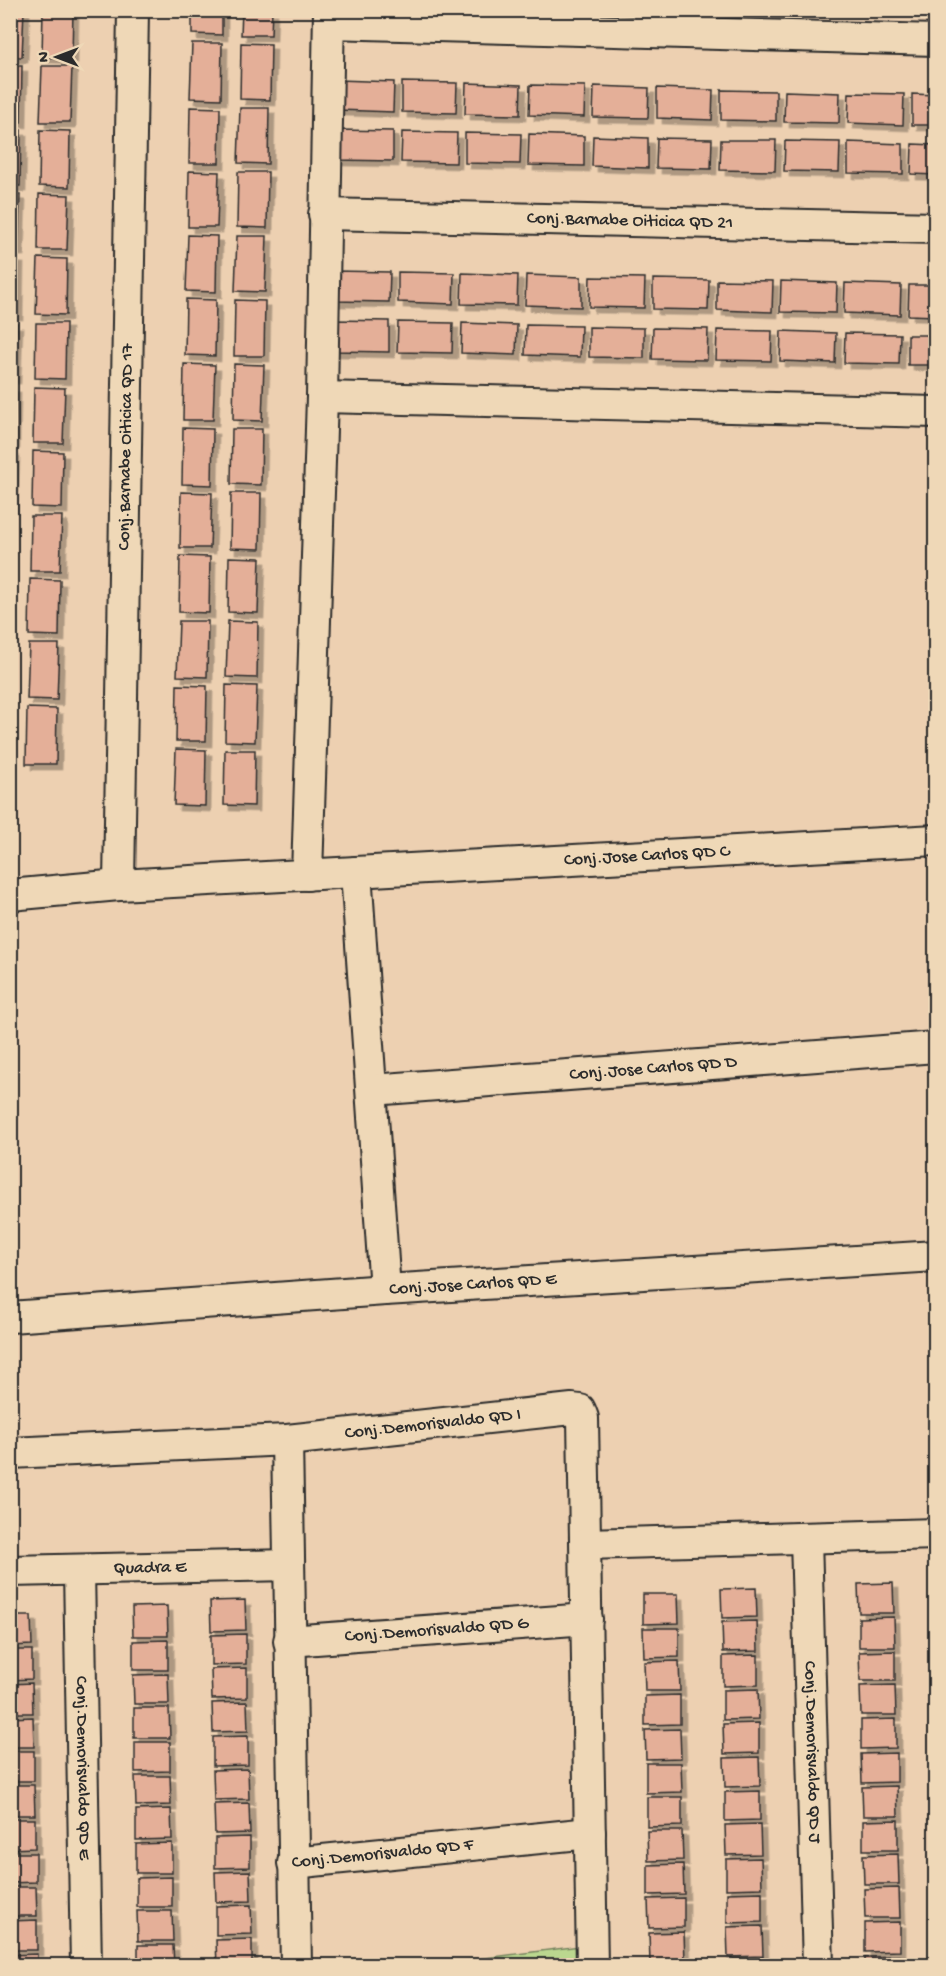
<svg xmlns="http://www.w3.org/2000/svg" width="946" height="1976" viewBox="0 0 946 1976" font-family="'Gochi Hand',sans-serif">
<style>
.green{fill:#bbd78f;stroke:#73815d;stroke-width:1.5}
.building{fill:#e4af98;stroke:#2b2b2b;stroke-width:1.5;filter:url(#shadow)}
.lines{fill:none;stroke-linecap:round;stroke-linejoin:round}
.minor-casing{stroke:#2b2b2b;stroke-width:34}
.minor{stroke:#efd8b7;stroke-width:30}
.labels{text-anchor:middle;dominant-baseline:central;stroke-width:4.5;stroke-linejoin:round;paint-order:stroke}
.street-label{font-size:18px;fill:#2b2b2b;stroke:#efd8b7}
</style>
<defs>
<filter id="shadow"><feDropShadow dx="5.5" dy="5.5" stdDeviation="0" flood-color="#0004"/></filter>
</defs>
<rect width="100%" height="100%" fill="#edd0b1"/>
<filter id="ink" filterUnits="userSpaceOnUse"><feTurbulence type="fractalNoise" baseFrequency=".0167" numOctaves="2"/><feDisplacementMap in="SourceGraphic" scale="12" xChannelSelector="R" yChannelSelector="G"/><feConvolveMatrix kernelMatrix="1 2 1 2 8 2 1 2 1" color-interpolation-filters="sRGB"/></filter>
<g filter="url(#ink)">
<path class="green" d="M580 1946V1965H430Z"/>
<path class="building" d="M10 10H24L22 57H10Z
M43 10H73L72 58 42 57Z
M192 10H222V35L192 34Z
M242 10H272L271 35H241Z
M192 43H222L221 99 190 98Z
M241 43 271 44 270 100 240 99Z
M10 66H22L21 122 10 121Z
M42 66H72L70 122H40Z
M338 80 394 82 393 112 338 110Z
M402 82 457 83 456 113 402 112Z
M466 83 521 85 520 115 465 114Z
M530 85 585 86 584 117 529 115Z
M594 86 649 88 648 118 593 117Z
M657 88 713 90 712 120 657 118Z
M721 90 776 91V121L721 120Z
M785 91 840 93 839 123 784 122Z
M849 93 904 94 903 125 848 123Z
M912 94 936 95V125H912Z
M190 107 220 108 219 163H189Z
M240 108H269L268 164 238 163Z
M10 130H21L20 186H10Z
M40 130 70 131 69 187 39 186Z
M338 130 393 131V161L337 160Z
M402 132 457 133 456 163 401 162Z
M465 133 521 134 520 164 465 163Z
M529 134 584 136V166L528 165Z
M593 136 648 138V168L592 166Z
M657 138 712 139 711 169 656 168Z
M721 140H776L775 171 720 170Z
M785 141 840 142 839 172 784 171Z
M848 142 903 144V174L848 173Z
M912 144 936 145V175L911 174Z
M189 171 219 172 217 227H188Z
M238 172H268L267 228 237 227Z
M10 194 20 195 18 250H10Z
M39 194 69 195 67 250H38Z
M188 235 217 236 216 292 186 291Z
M237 236H267L265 292 235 291Z
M10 258H18L17 314H10Z
M38 258 67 259 66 315 36 314Z
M335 271 390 272 389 302 334 301Z
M398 272 454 273 453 304 398 302Z
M462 273 518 275 517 305 461 304Z
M526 275 581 277V307L525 305Z
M590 277 645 278 644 308 589 307Z
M653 279 709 280 708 310 653 309Z
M717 280 773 281 772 312 717 310Z
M781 281 837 283 836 313 780 312Z
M845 283 901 285 900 315 844 313Z
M909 285H936V316L908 315Z
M186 299 216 300 215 356 185 355Z
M235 300 265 301 264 356H234Z
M334 320 389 321V352L333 351Z
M398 322 453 323 452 353 397 352Z
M10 323H17L15 378H10Z
M36 323H66L65 379 35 378Z
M462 323 517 325 516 355 461 353Z
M526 325 581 326 580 357 525 355Z
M589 327 644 328V358L589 357Z
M653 328 708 329 707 360 652 359Z
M717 330 772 331 771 361 716 360Z
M781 331 836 333 835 363 780 361Z
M845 333 900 334 899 364 844 363Z
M908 335H936V365H908Z
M184 364 215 365 213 420H183Z
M234 364 264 365 262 421 233 420Z
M10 387H15L14 443H10Z
M34 387 65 388 63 443H33Z
M183 428 213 429 212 485 182 484Z
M232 429H262L261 485 231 484Z
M10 451H14L12 507H10Z
M33 451 63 452 62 508 32 507Z
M181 492 212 493 210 548H180Z
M231 493H261L260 549 230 548Z
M31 516H62L60 571H30Z
M180 556 210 557 209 613 179 612Z
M229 557 260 558 258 613 228 612Z
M30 579 60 580 59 636 29 635Z
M179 621H208L207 677 177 676Z
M228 621 258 622 257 678 226 677Z
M29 644H59L57 700 27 699Z
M177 685 207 686 206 741H176Z
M226 685 257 686 255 742 225 741Z
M27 708 57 709 56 764H26Z
M176 749 206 750 205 806 174 805Z
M225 750H255L254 806 224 805Z
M893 1583 894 1613H859L858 1584Z
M756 1588 757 1617 722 1618 721 1589Z
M643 1594H678L679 1623 643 1624Z
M245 1600 246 1630 211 1631 210 1601Z
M167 1606 168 1636H133L132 1607Z
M10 1616H31L32 1645 10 1646Z
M894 1617 895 1647H859V1618Z
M757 1621 758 1651 723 1652 722 1622Z
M643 1628H679V1657L644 1658Z
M246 1634V1664L211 1665V1635Z
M168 1640V1670H133V1641Z
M10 1650H32V1679L10 1680Z
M895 1651V1681H860L859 1652Z
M758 1655V1685L723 1686V1656Z
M679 1661 680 1691H645L644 1662Z
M247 1668V1698L212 1699 211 1669Z
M168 1674 169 1704H134L133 1675Z
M32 1683 33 1713H10V1684Z
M895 1685 896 1715H861L860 1686Z
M758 1689 759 1719 723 1720V1690Z
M680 1695V1724L645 1725V1696Z
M247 1702 248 1731 213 1732 212 1703Z
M134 1708H169L170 1738H134Z
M33 1717 34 1747H10V1718Z
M896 1719V1748L861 1749V1720Z
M759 1723V1753L724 1754 723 1724Z
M680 1729 681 1758 646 1759 645 1730Z
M248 1736V1765L213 1766V1737Z
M135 1742H170V1771L135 1772Z
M10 1751H34V1781H10Z
M897 1753V1782L862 1783 861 1754Z
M759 1757 760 1786 725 1787 724 1758Z
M646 1763H681L682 1792 646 1793Z
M248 1769 249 1799 214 1800 213 1770Z
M135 1776H170L171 1805 136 1806Z
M10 1785H34L35 1815H10Z
M897 1786 898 1816H863L862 1787Z
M760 1791V1820L725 1821V1792Z
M647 1797H682V1826L647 1827Z
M249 1803 250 1833 215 1834 214 1804Z
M171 1809 172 1839 136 1840V1810Z
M10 1819H35V1848L10 1849Z
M898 1820V1850H863V1821Z
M760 1824 761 1854 726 1855 725 1825Z
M647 1831H682L683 1860 648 1861Z
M250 1837V1867L215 1868V1838Z
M172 1843V1873H136V1844Z
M10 1853H36V1882L10 1883Z
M898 1854 899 1884H864L863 1855Z
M761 1858 762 1888 726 1889V1859Z
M683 1864 684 1894 648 1895V1865Z
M250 1871 251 1901 216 1902 215 1872Z
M172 1877V1907H137V1878Z
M10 1887H36L37 1916H10Z
M899 1888 900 1918H865L864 1889Z
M762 1892V1922L727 1923V1893Z
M684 1898V1927L649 1928 648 1899Z
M251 1905 252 1934 216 1935V1906Z
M137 1911H172L173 1941H138Z
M37 1920V1950H10V1921Z
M900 1922V1951L865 1952V1923Z
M762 1926 763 1956 728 1957 727 1927Z
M684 1932 685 1961 650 1962 649 1933Z
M252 1939V1966H217L216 1940Z
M138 1945H173L174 1966H138Z
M37 1954V1966H10V1955Z
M900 1956V1966H865V1957Z
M763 1960V1966H728V1961Z"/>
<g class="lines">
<defs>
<g id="minor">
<path d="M329 23 936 40"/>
<path id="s1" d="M324 214 936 228"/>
<path d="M322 397 936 412"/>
<path d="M356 872 385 1290"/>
<path d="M307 875 322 397 329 10"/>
<path id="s2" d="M119 885 133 10"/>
<path id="s3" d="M10 895 119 885 936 840"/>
<path id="s4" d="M372 1090 936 1047"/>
<path id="s5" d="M10 1317 385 1290 936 1256"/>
<path d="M287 1440 296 1966"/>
<path id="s6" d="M10 1453 287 1440 572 1409 580 1410 583 1418 592 1966"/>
<path id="s7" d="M806 1538 818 1966"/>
<path d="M586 1544 936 1534"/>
<path id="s8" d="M79 1570 86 1966"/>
<path id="s9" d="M10 1571 288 1565"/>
<path id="s10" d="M289 1641 587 1619"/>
<path id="s11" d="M293 1863 590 1833"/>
</g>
</defs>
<use href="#minor" class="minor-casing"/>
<use href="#minor" class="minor"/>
</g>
</g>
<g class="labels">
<g class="street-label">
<text stroke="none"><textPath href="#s1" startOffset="306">Conj.Barnabe Oiticica QD 21</textPath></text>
<text stroke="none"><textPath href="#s2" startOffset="438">Conj.Barnabe Oiticica QD 17</textPath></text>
<text stroke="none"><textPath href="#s3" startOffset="638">Conj.Jose Carlos QD C</textPath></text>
<text stroke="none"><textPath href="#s4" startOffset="282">Conj.Jose Carlos QD D</textPath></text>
<text stroke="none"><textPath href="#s5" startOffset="464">Conj.Jose Carlos QD E</textPath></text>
<text stroke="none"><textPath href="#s6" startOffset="424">Conj.Demorisvaldo QD I</textPath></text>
<text stroke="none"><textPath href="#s9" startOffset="140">Quadra E</textPath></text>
<text stroke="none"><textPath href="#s10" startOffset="148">Conj.Demorisvaldo QD G</textPath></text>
<text stroke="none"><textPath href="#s7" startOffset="214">Conj.Demorisvaldo QD J</textPath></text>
<text stroke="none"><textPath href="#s8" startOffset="198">Conj.Demorisvaldo QD E</textPath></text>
<text stroke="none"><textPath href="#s11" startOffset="90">Conj.Demorisvaldo QD F</textPath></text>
</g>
</g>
<rect width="946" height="1976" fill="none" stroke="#efd8b7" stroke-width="36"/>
<rect x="18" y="18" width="910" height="1940" fill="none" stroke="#2b2b2b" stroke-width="2" filter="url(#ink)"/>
<g transform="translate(57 57) rotate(270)" stroke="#efd8b7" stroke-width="4.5" paint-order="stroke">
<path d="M0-4.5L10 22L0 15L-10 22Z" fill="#2b2b2b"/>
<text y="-9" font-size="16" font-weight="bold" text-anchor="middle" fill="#2b2b2b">N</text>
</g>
</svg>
